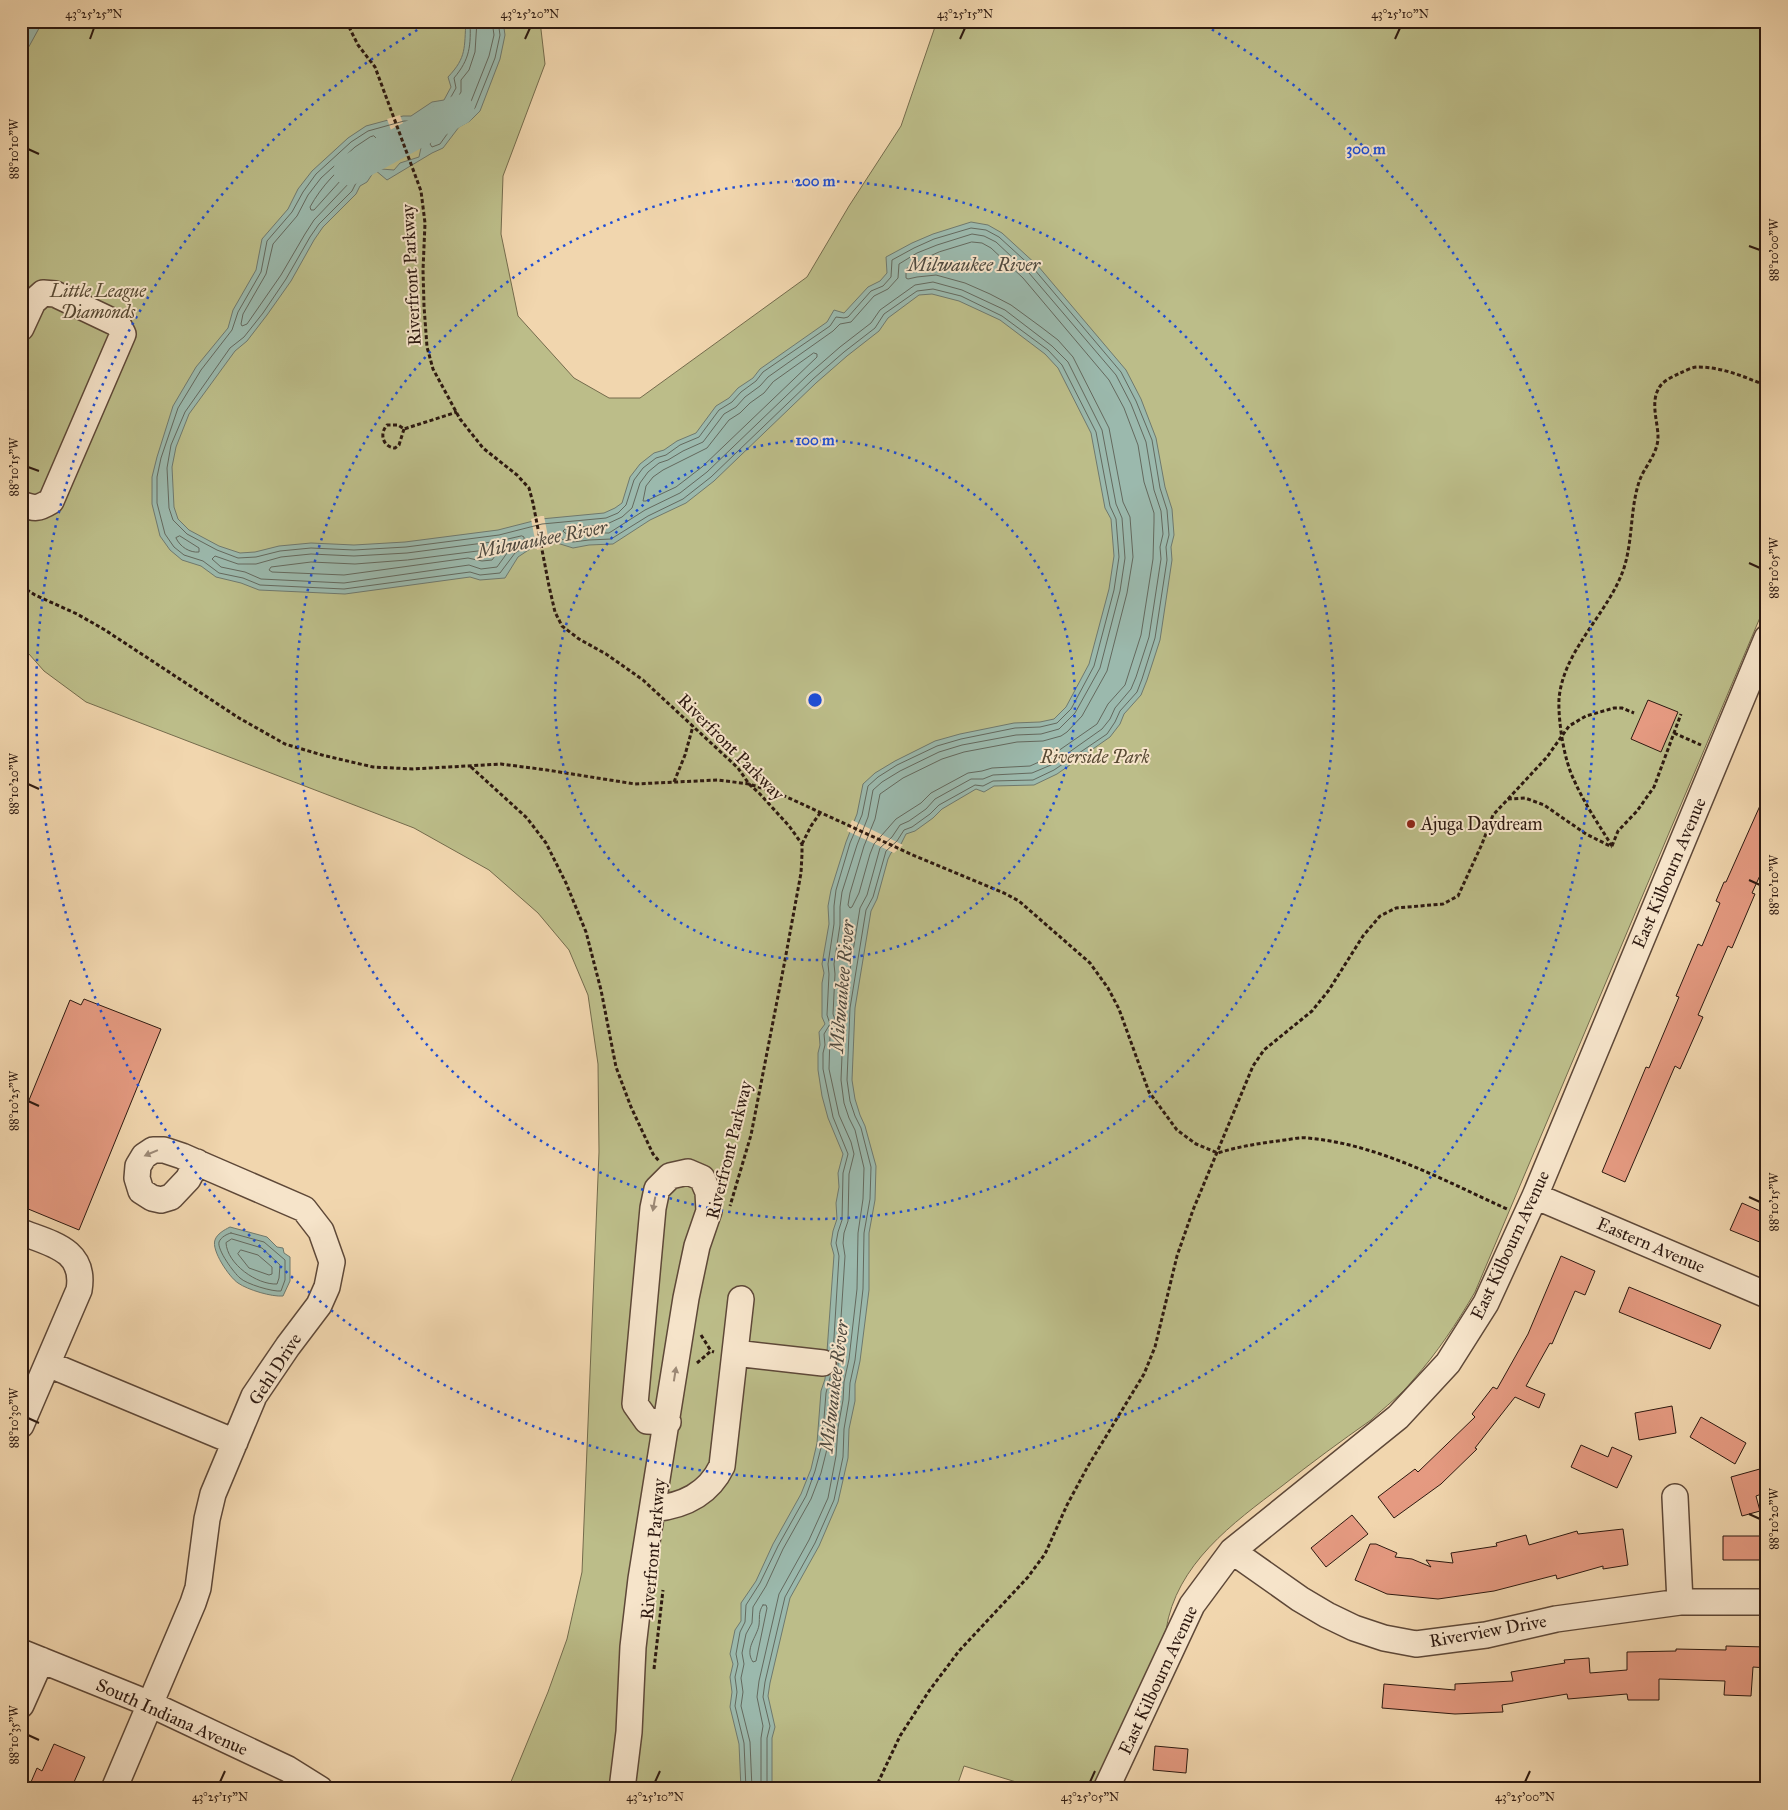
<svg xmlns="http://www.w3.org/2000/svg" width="1788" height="1810" viewBox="0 0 1788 1810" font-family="'IM FELL Great Primer',serif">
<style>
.green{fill:#bcbd89;stroke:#746b4c}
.water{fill:#9bb9ad;stroke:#6f796e;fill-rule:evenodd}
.pier{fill:#f1d6ae}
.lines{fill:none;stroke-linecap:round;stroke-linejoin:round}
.shore{stroke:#64695e;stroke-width:1}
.river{stroke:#9bb9ad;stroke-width:31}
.building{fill:#e59a81;stroke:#2d1910}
.minor-casing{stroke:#5e4838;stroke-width:28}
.path{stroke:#2d1910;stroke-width:3;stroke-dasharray:4 2.5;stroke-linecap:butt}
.minor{stroke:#f6e4ca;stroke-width:25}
.oneway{fill:#9c8976}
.ticks{fill:none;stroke:#2d1910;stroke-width:2}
.ring{fill:none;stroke:#1d4ed8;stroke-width:2.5;stroke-dasharray:2.5 5}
.poi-dot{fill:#8f2418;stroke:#f6e4ca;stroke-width:2}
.labels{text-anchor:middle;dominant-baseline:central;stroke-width:4;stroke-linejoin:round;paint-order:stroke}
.street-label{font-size:18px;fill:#2d1910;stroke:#f6e4ca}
.park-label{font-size:18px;font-style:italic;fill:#584a34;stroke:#f6e4ca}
.poi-label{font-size:18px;fill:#2d1910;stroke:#f6e4ca;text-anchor:start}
.water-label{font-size:19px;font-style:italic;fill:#4e493f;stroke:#f6e4ca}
.centre{fill:#1d4ed8;stroke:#f6e4ca;stroke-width:2.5}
.ring-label{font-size:15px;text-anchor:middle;font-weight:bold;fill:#1d4ed8;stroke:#f6e4ca;stroke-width:4;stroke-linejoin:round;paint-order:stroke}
.neatline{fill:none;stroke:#2d1910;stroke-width:2}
.ticks-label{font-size:12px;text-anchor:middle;fill:#2d1910}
</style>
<rect width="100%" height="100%" fill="#f1d6ae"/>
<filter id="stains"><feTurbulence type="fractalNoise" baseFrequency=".004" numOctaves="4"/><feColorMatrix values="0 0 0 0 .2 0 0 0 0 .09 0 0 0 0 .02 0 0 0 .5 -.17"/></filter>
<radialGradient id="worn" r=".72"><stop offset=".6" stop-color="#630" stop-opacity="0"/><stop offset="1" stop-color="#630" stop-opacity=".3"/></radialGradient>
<path class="green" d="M21 21H540L545 64 503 176 501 234 518 316 574 378 609 398H640L807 277 849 206 901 126 937 21H1767V601L1475 1292C1457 1323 1437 1353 1413 1380 1401 1395 1385 1407 1371 1420 1341 1441 1311 1463 1282 1486 1233 1523 1176 1564 1166 1630L1093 1789H1039L964 1766 956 1789H508L548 1692 567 1639 582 1572 599 1152 598 1064 588 995 569 950 538 913 489 870 414 828 86 702 44 671 21 645Z"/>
<path class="water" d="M21 21H43L21 61Z
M466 21H503L505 35 500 59 480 111 470 121 459 127 443 148 432 153 387 180 375 170 367 182 360 186 356 194 323 227 314 240 291 281 267 315 247 341 235 351 189 414 176 447 172 467 174 507 178 519 189 530 219 546 240 553 255 552 279 546 311 543 354 545 405 542 498 530 541 519 604 513 615 508 622 503 630 477 640 464 654 453 664 450 677 441 696 433 716 406 729 398 738 388 753 378 760 369 827 322 834 310 844 313 868 287 880 281 887 273 886 257 912 243 933 234 971 222 988 225 1002 233 1038 266 1126 370 1141 399 1156 438 1165 487 1172 509 1174 535 1171 547 1172 560 1160 640 1147 680 1141 695 1124 714 1120 724 1110 737 1057 774 1034 785 994 786 984 792 976 789 942 809 933 818 915 831 906 834 901 844 891 853 888 859 877 899 871 911 855 1008 852 1080 855 1099 860 1115 865 1126 876 1166 875 1200 869 1233V1290L860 1361 855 1384V1401L849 1429 848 1458 838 1502 819 1546 790 1598 770 1683 768 1696 775 1727 772 1738V1789H741L739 1744 730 1707 732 1692 730 1677 733 1664 730 1654 735 1630 741 1621V1603L756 1581 773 1544 801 1494 811 1469 817 1443 821 1391 825 1379 834 1255 831 1244 833 1231 837 1219 836 1203 839 1187 838 1173 843 1154 828 1118 822 1096 818 1070V1053L820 1045 819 1032 825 1024 822 1017V983L824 973 822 964 829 924 828 906 831 890 846 842 857 814 863 784 875 773 895 761 935 741 960 734 1014 723 1040 722 1054 719 1066 707 1089 664 1109 589 1114 556 1111 519 1105 508 1091 433 1058 368 1045 354 1000 320 959 301 932 294 919 295 888 318 879 331 847 356 816 383 714 481 686 503 650 520 613 544 589 545 573 548 557 543 530 549 518 557 505 578 480 580 470 577 345 594 259 590 241 583 216 577 201 566 182 560 170 550 160 536 152 504V477L157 457 173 406 196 367 228 328 233 310 256 270 262 239 288 209 298 189 312 171 348 138 366 126 403 116H411L432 102 444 100 451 87 448 77C467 57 464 48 466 21ZM420 128 428 138 422 143 419 157 400 163 394 170 381 169 380 165 385 154V147Z
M230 1227 267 1237 277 1247 283 1248 284 1253 290 1257V1281L283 1296C272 1297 248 1290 238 1283 229 1277 211 1250 215 1240 217 1234 224 1230 230 1227Z"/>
<path class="pier" d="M400 115 408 137 396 144 387 119Z
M541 516H544L550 547 537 550 531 519Z
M852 820 903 845 894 853 847 831Z"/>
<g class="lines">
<path class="shore" d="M470 21C471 46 470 59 454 78L456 88 447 104 434 107 416 120 417 123C427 124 436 135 430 144L432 147 440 144 455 123 467 117 475 108 495 58 500 35 498 21
M477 21 475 52 469 70 461 80V92L451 108 437 113 429 119 439 133 443 131 451 119 463 112 470 104 489 56 494 35 492 21
M374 136 377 139 373 155 370 161 314 220 305 234 281 275 247 324 242 326 241 324 243 314 266 274 273 244 297 216 308 195 321 178 355 147 370 137Z
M358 155 360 159 314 210H311L310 207C321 187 339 167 358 155Z
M972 242 982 243 991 248 1023 278 1109 380 1124 408 1138 445 1144 482 1154 513V522L1153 559 1141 635 1125 685 1108 704 1097 724 1048 758 1030 766 992 768 982 771 968 773 931 793 921 803 896 819 874 844 870 854 859 893 852 907 850 908 848 905 850 893 864 846 875 819 880 794 903 778 942 759 964 752 1017 742 1043 741 1061 736 1067 732 1082 716 1107 671 1127 593 1133 557 1130 517 1123 502 1109 428 1073 357 1058 340 1041 327 1011 305 990 294 965 283 936 275 917 277 908 279 906 278V269L921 260 939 252Z
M814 353 817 354V357L702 467 676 487 646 501H643L646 486 653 477 663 470 707 448 729 420 740 413 750 403 764 393 773 382Z
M180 536 199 548V552C190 553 180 547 176 538Z
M522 536 524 537V540L510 549 497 567 481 569 469 565 344 583 261 579 245 572 221 567 212 559 215 556 238 564H256L281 557 311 554 354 556 407 553 499 541Z
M496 549 498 552 492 560 482 561 468 558 344 575 272 572 269 570 271 567 311 562 355 564 407 560Z
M231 1233 264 1242 285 1260V1280L281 1291C273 1292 246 1284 240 1278 234 1273 217 1250 219 1242 221 1237 227 1234 231 1233Z
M232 1239 262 1248 280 1265 279 1278 277 1284C257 1285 227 1264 226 1243Z
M241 1250 258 1255 272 1267V1274L269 1275 249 1268 238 1254Z
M763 1605H766L767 1608 756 1661 753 1662C744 1649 757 1637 759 1625 760 1617 758 1612 763 1605Z
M746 1789 744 1743 735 1706 737 1692 735 1677 738 1664 736 1654 740 1632 745 1622 746 1605 760 1583 778 1546 806 1496 815 1471 822 1444 826 1393 831 1374
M752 1789 750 1742 741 1706 743 1692 741 1678 744 1664 742 1653 746 1634 752 1623 753 1607 766 1586 783 1549 811 1499 821 1473 828 1445 832 1394 837 1380 845 1256 843 1243 844 1233 848 1221 849 1174 854 1154 851 1142 839 1115 829 1069 830 1036 837 1025 833 1014 835 974 834 964 840 925V907L842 892 857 845 868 817 873 790 882 782 900 771 939 752 962 745 1016 735 1041 734 1059 729 1075 713 1100 668 1120 591 1125 558 1122 518 1116 504 1102 430 1068 362 1052 346 1005 310 962 290 933 282 915 285 880 310 871 323 840 347 809 374 707 472 680 493 645 510 609 533H589L573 536 565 533 563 531 565 529 607 524 622 517 632 508 640 483 648 472 659 463 668 460 683 451 703 442 724 414 736 407 745 397 760 386 768 377 833 331 840 324 851 322 874 296 888 289 898 278 899 264 917 253 937 245 972 234 984 236 996 242 1029 273 1116 375 1131 404 1146 442 1154 490 1161 511 1163 534 1160 547 1161 559 1149 637 1136 677 1131 689 1115 708 1110 719 1102 729 1051 765 1032 773 993 775 983 779H971L935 799 926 809 909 821 900 825 892 837 880 848 867 895 860 908 844 1007 841 1080 844 1103 849 1118 855 1130 864 1168 863 1199 858 1233 857 1289 849 1359 844 1382 843 1400 838 1428 836 1456 828 1498 809 1540 779 1594 759 1681 757 1697 763 1726 761 1738V1789
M767 1789V1738L770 1726 763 1697 765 1682 785 1597 815 1543 834 1500 843 1457 844 1429 849 1400 850 1383 855 1360 863 1289 864 1233 870 1199 871 1167 861 1128 855 1116 850 1101 847 1080 850 1008 866 910 873 897 886 851 897 841 904 830 912 827 930 814 939 805 975 785 983 786 993 781 1033 780 1054 770 1107 734 1115 722 1120 711 1137 692 1142 679 1155 638 1167 560 1166 547 1169 535 1167 510 1160 488 1152 440 1136 401 1121 372 1034 269 999 237 986 230 971 228 934 239 914 248 892 260 891 277 883 286 871 291 848 317 844 318 836 317 830 326 763 372 756 381 741 392 732 402 719 410 699 437 680 445 666 455 656 458 643 468 634 480 626 505 618 513 606 518 542 524 499 535 406 547 354 550 311 548 280 551 256 557 238 558 217 550 187 534 173 520 169 508 167 468 171 445 185 412 230 348 244 337 263 313 286 279 310 237 319 224 352 191 356 183 363 178 375 165 379 157 382 143 413 126 414 123 412 121H404L368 131 351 142 316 174 303 192 292 212 267 241 261 272 238 312 232 330 201 370 178 408 161 458 157 477V503L165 534 174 547 184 555 203 561 219 573 243 578 260 585 344 589 470 572 480 575 500 573 515 553 528 545 557 538 573 542 589 540 611 539 648 516 683 499 711 477 813 379 844 352 875 328 884 314 917 291 933 289 961 296 1002 316 1048 350 1062 365 1096 432 1110 506 1116 519 1119 557 1114 590 1094 666 1071 709 1057 723 1040 727 1015 728 961 739 937 746 897 765 878 777 868 786 862 815 850 843 836 890 834 906V924L828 964 829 974 827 1015 830 1024 824 1034 825 1045 823 1053V1069L833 1117 848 1154 843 1173 842 1220 838 1232 836 1243 839 1256 833 1354"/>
<path class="river" d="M349 170 459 110"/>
</g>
<path class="building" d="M1648 700 1678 712 1661 752 1631 739Z
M1767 790V860L1752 893 1755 894 1732 948 1728 946 1698 1015 1703 1017 1680 1069 1675 1066 1625 1182 1602 1172 1646 1067 1649 1068 1679 997 1676 996 1698 944 1702 946 1720 903 1716 901 1724 882H1726Z
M84 999 161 1029 79 1230 21 1206V1103L27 1105 70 1000 81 1005Z
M1742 1203 1767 1214V1245L1730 1230Z
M1561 1256 1595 1271 1585 1295 1575 1291 1552 1344 1550 1343 1526 1386 1545 1394 1539 1408 1515 1397 1475 1448 1477 1449 1441 1484 1394 1518 1378 1497 1415 1469 1418 1472 1475 1417 1472 1414 1493 1387 1497 1389 1528 1334Z
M1629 1287 1721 1325 1710 1349 1619 1312Z
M1672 1406 1676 1433 1639 1440 1635 1413Z
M1701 1417 1746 1443 1735 1464 1690 1437Z
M1581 1445 1608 1457 1612 1447 1632 1456 1617 1488 1571 1467Z
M1767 1467V1492L1756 1496 1760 1511 1742 1516 1731 1477Z
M1352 1515 1368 1534 1326 1567 1311 1548Z
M1623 1529 1628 1565 1603 1569V1566L1557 1579 1556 1575 1494 1591 1438 1599 1387 1594 1355 1580 1370 1544H1376L1397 1553 1395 1557 1412 1559 1431 1567 1426 1560 1453 1563 1451 1553 1497 1546 1496 1543 1526 1535 1529 1545 1577 1531 1578 1534Z
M1723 1536H1767V1560H1723Z
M1726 1646 1767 1647V1668L1753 1667 1751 1696 1724 1695 1725 1681 1659 1679V1700H1628L1627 1694 1568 1699 1567 1694 1502 1705 1503 1712 1455 1714 1382 1708 1384 1684 1455 1690V1684L1513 1681 1511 1672 1565 1663 1564 1660 1589 1658 1590 1673 1627 1670V1652L1676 1651V1649L1726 1650Z
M54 1744 85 1757 71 1789H28L37 1768 42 1771Z
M1155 1746 1188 1749 1186 1773 1153 1770Z"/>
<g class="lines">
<defs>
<path id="minor" d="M21 328 33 302 43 293 55 294 118 324 123 334 51 501C38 509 35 509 21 504
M1535 1196 1767 1295
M21 1232C52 1244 86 1250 79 1290L21 1425
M735 1353 823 1363
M48 1364 235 1442
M1675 1497 1680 1602
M653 1509C683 1506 708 1495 722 1466L741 1299
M1232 1551 1300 1599 1327 1615 1354 1628 1384 1638 1416 1644 1486 1635 1556 1619 1680 1602H1767
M21 1652 150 1704 288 1769 320 1789
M21 1705 41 1660
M114 1789 193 1603 198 1588 207 1519 213 1494 254 1396 288 1346 319 1305 327 1287 332 1262 321 1231 304 1209 207 1167 182 1156 164 1150H153L144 1156 138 1166 137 1178 141 1191 152 1198 161 1200 171 1197 188 1179 197 1162
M622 1789 629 1732 633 1647 641 1579 686 1298 697 1246 709 1211 708 1192 702 1178 688 1172 670 1176 657 1189 653 1208 635 1404 647 1421 668 1422
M1106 1789 1192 1605 1232 1551 1398 1417 1448 1363 1486 1303 1535 1196 1767 638"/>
</defs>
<use href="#minor" class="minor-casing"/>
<path class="path" d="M346 21 358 45 375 67 421 191 425 223 423 270 424 306 427 347 433 369 460 419 483 448 517 475 529 488 533 503 549 586 555 612 562 626 579 639 606 654 643 680 738 768 749 784 760 794 789 826 802 844V854L801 873 785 960 751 1135 730 1206
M404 429 399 445 395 448C383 447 379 434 387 425H398L404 429 457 412
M21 586 35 595 77 614 105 630 239 718 285 744 322 755 373 767 413 769 501 764 547 770 635 784 718 780 749 784 778 793 915 856 1004 893 1019 901 1090 963 1108 988 1119 1009 1149 1092 1177 1130 1196 1144 1218 1153C1240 1146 1262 1143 1285 1140 1292 1139 1300 1137 1307 1138 1378 1144 1443 1180 1507 1209
M1674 733 1701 745
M471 767 527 818 546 843 566 883 586 932 601 990 616 1067 631 1107 653 1154 659 1161
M674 782 685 755 693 726
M1508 799 1547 757 1569 726 1586 716 1614 708H1622L1634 713
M802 844 811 826 820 813
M1612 846C1599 825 1584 803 1574 780 1564 760 1558 721 1559 699 1563 650 1609 613 1624 568 1633 539 1630 510 1639 482 1644 467 1658 454 1658 437 1658 421 1649 400 1661 385 1665 380 1674 376 1680 373 1685 371 1692 367 1698 367 1722 367 1745 377 1767 386
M1612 846 1618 831 1637 811 1654 787 1681 714
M701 1335 711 1351
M697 1363 711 1351 714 1352
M654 1669 663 1590
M875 1789 900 1736 929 1691 959 1651 1028 1577 1045 1554 1067 1505 1088 1466 1144 1374 1155 1347 1177 1256 1193 1210 1253 1066 1264 1050 1312 1011 1329 990 1363 936 1380 916 1396 908 1443 904 1458 896 1482 844 1493 815 1508 799 1525 798 1544 805 1586 834 1612 847"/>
<use href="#minor" class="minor"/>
</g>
<defs><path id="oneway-solid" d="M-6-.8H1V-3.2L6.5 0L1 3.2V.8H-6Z" transform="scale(1.25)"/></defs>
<g class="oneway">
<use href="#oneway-solid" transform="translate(151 1153) rotate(157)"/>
<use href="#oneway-solid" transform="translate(654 1204) rotate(100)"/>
<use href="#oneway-solid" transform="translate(675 1374) rotate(-81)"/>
</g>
<path class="ticks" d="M90 39 94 28M525 39 530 28M960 39 965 28M1395 39 1400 28M28 149 39 154M1749 246 1760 250M28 467 39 471M1749 563 1760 568M28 784 39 789M1749 880 1760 885M28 1101 39 1106M1749 1197 1760 1202M28 1418 39 1423M1749 1514 1760 1519M28 1735 39 1740M220 1782 225 1771M655 1782 660 1771M1090 1782 1095 1771M1525 1782 1530 1771"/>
<g class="ring">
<circle cx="815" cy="700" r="260"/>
<circle cx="815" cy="700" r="519"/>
<path d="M1199 22A779 779 0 1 1 431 22"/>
</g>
<circle class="poi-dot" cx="1411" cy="824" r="5"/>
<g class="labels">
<g class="street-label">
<text transform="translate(411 275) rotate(-93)">Riverfront Parkway</text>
<text transform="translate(731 747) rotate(45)">Riverfront Parkway</text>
<text transform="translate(1669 873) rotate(-67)">East Kilbourn Avenue</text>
<text transform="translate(729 1150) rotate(-76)">Riverfront Parkway</text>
<text transform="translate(1510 1245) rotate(-65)">East Kilbourn Avenue</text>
<text transform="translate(1651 1245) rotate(23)">Eastern Avenue</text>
<text transform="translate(275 1369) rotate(-57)">Gehl Drive</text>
<text transform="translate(653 1549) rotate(-85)">Riverfront Parkway</text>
<text transform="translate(1488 1631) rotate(-10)">Riverview Drive</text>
<text transform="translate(1158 1680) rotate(-65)">East Kilbourn Avenue</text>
<text transform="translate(172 1717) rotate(24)">South Indiana Avenue</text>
</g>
<g class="park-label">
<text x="98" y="291">Little League<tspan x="98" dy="21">Diamonds</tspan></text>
<text x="1095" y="757">Riverside Park</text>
</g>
<g class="poi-label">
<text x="1421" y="824">Ajuga Daydream</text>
</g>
<g class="water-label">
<text x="974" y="264">Milwaukee River</text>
<text transform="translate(542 539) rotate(-11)">Milwaukee River</text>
<text transform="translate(842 986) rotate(-85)">Milwaukee River</text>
<text transform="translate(834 1386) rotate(-83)">Milwaukee River</text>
</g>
</g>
<circle cx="815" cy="700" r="8" class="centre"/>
<g class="ring-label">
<text x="1366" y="154">300 m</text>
<text x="815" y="186">200 m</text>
<text x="815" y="445">100 m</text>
</g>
<rect width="1788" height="1810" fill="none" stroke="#f1d6ae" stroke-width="55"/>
<rect x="28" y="28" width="1732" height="1754" class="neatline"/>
<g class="ticks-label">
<text x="94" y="18">43°25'25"N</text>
<text x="530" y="18">43°25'20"N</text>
<text x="965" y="18">43°25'15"N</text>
<text x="1400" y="18">43°25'10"N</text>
<text transform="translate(14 149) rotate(-90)" y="4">88°10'10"W</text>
<text transform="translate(1774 250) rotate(-90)" y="4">88°10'00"W</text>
<text transform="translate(14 467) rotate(-90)" y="4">88°10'15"W</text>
<text transform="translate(1774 568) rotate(-90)" y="4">88°10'05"W</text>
<text transform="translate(14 784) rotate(-90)" y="4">88°10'20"W</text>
<text transform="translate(1774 885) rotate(-90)" y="4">88°10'10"W</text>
<text transform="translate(14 1101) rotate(-90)" y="4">88°10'25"W</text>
<text transform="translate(1774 1202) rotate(-90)" y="4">88°10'15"W</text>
<text transform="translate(14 1418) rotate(-90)" y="4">88°10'30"W</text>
<text transform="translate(1774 1519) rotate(-90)" y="4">88°10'20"W</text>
<text transform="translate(14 1735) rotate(-90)" y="4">88°10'35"W</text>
<text x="220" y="1801">43°25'15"N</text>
<text x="655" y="1801">43°25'10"N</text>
<text x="1090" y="1801">43°25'05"N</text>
<text x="1525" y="1801">43°25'00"N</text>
</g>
<rect width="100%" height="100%" filter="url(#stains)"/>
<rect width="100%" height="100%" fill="url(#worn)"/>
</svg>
